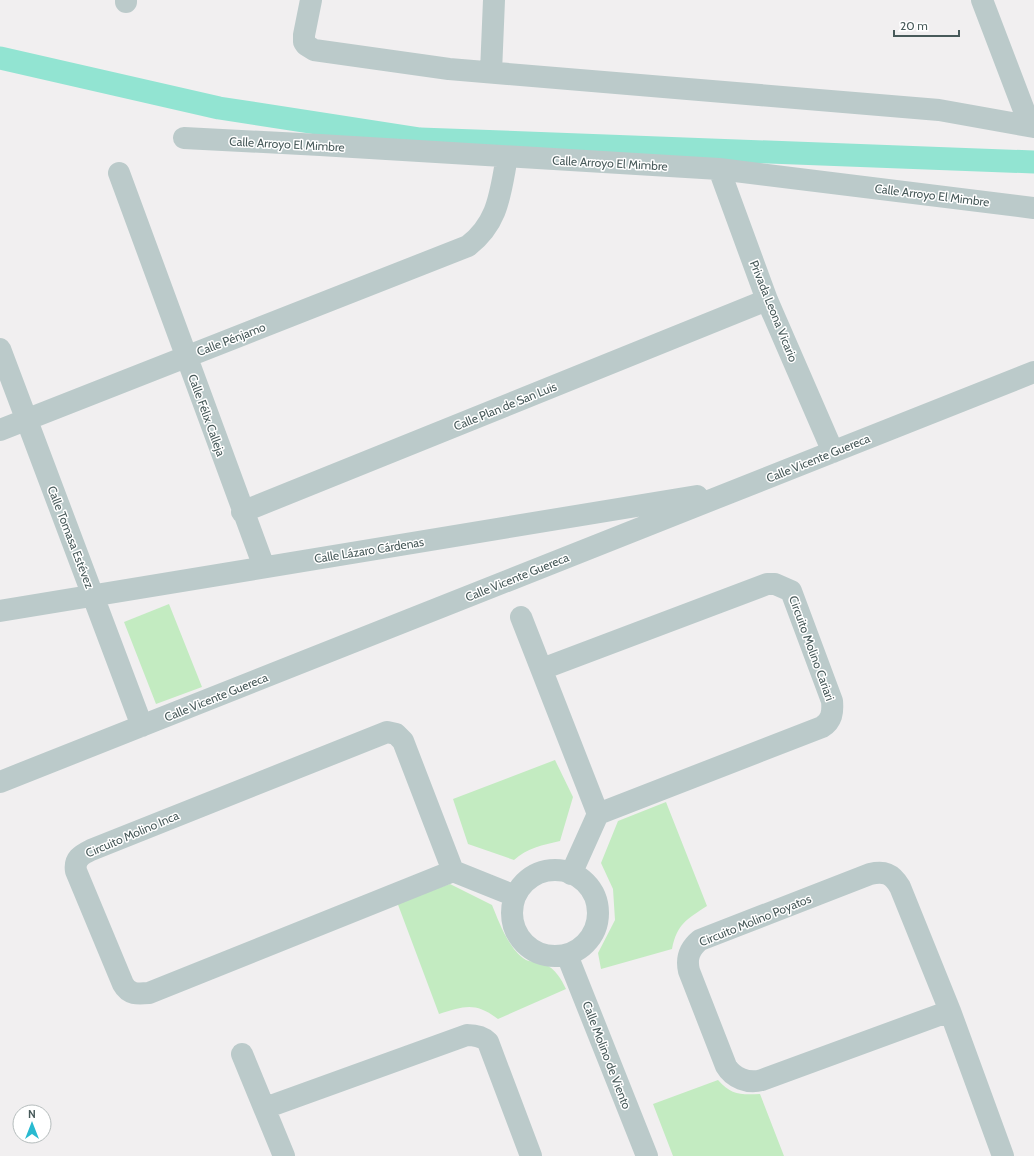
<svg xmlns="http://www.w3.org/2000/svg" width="1034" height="1156" viewBox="0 0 1034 1156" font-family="Cabin,sans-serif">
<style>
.green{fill:#c3ebc1}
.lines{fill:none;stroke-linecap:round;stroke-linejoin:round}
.canal{stroke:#92e4d2;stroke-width:23}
.street{stroke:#bbcaca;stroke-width:22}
.labels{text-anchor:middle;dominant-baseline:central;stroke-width:3;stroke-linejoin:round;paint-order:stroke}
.street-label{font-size:12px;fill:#485a5a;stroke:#fff}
</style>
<rect width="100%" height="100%" fill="#f1eff0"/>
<path class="green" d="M169 604 202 687 156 704 124 622Z
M555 760 573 797 560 841C543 845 527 848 514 860L468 844 453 799Z
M666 802 707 906C687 919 677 924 672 949L601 969 598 953 615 920 613 889 601 863 618 821Z
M450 884 492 905C499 922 509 950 526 960 531 962 539 962 544 964 556 969 561 979 566 989L498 1019C475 1002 465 1006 439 1014L397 902Z
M718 1080C731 1095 741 1095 760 1094L784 1156H673L653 1104Z"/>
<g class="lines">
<path class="canal" d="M0 58 219 108 420 139 1034 162"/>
<path class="street" d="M311 0 304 35V42L306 45 314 50 449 69 939 110 1034 127
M982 0 1030 126
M126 2V0
M491 72 494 0
M184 138 320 145 719 169 1034 208
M719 169 767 300 833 452
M119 173 264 567
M0 349 142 726
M0 430 468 246C499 222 500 193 507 157
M242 512 767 300
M0 611 697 496
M521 617 598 814
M542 669 767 584H775L791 591 832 701C833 712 832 721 822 727L598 814 571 874
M0 782 1034 372
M512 913a43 43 0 1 1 86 0a43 43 0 1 1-86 0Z
M453 871 403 741 396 734 387 732 91 850C81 855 74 859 76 871L123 984C129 995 138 994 149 993L453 871 515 896
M567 955 647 1156
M950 1011 762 1080C748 1084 733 1078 726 1066L689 971C686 958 689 949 700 940L870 874C884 871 892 873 900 887L950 1011 1003 1156
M242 1054 284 1156
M265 1108 467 1035C475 1035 482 1036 488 1042L531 1156"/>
</g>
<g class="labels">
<g class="street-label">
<text transform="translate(287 144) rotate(3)">Calle Arroyo El Mimbre</text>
<text transform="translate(610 163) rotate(3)">Calle Arroyo El Mimbre</text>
<text transform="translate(932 195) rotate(7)">Calle Arroyo El Mimbre</text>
<text transform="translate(774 311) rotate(68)">Privada Leona Vicario</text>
<text transform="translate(231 339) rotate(-21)">Calle Pénjamo</text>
<text transform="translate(505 406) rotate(-22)">Calle Plan de San Luis</text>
<text transform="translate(207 415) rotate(70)">Calle Félix Calleja</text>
<text transform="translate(818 458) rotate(-22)">Calle Vicente Guereca</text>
<text transform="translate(71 537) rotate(69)">Calle Tomasa Estévez</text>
<text transform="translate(369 550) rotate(-9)">Calle Lázaro Cárdenas</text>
<text transform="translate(517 577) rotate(-22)">Calle Vicente Guereca</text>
<text transform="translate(812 648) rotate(70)">Circuito Molino Cariari</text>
<text transform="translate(216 697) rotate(-22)">Calle Vicente Guereca</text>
<text transform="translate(132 834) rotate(-23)">Circuito Molino Inca</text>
<text transform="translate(755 920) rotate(-22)">Circuito Molino Poyatos</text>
<text transform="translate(607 1055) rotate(69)">Calle Molino de Viento</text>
</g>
</g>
<g transform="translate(32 1124)"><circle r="19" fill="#ffffff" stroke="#b6bdbd"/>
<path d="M0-3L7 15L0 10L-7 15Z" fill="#29bad0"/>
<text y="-6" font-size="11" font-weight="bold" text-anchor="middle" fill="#485a5a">N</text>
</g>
<path d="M894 30v6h65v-6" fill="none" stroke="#485a5a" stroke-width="2"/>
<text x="900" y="30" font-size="12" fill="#485a5a" stroke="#ffffff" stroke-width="3" paint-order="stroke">20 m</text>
</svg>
